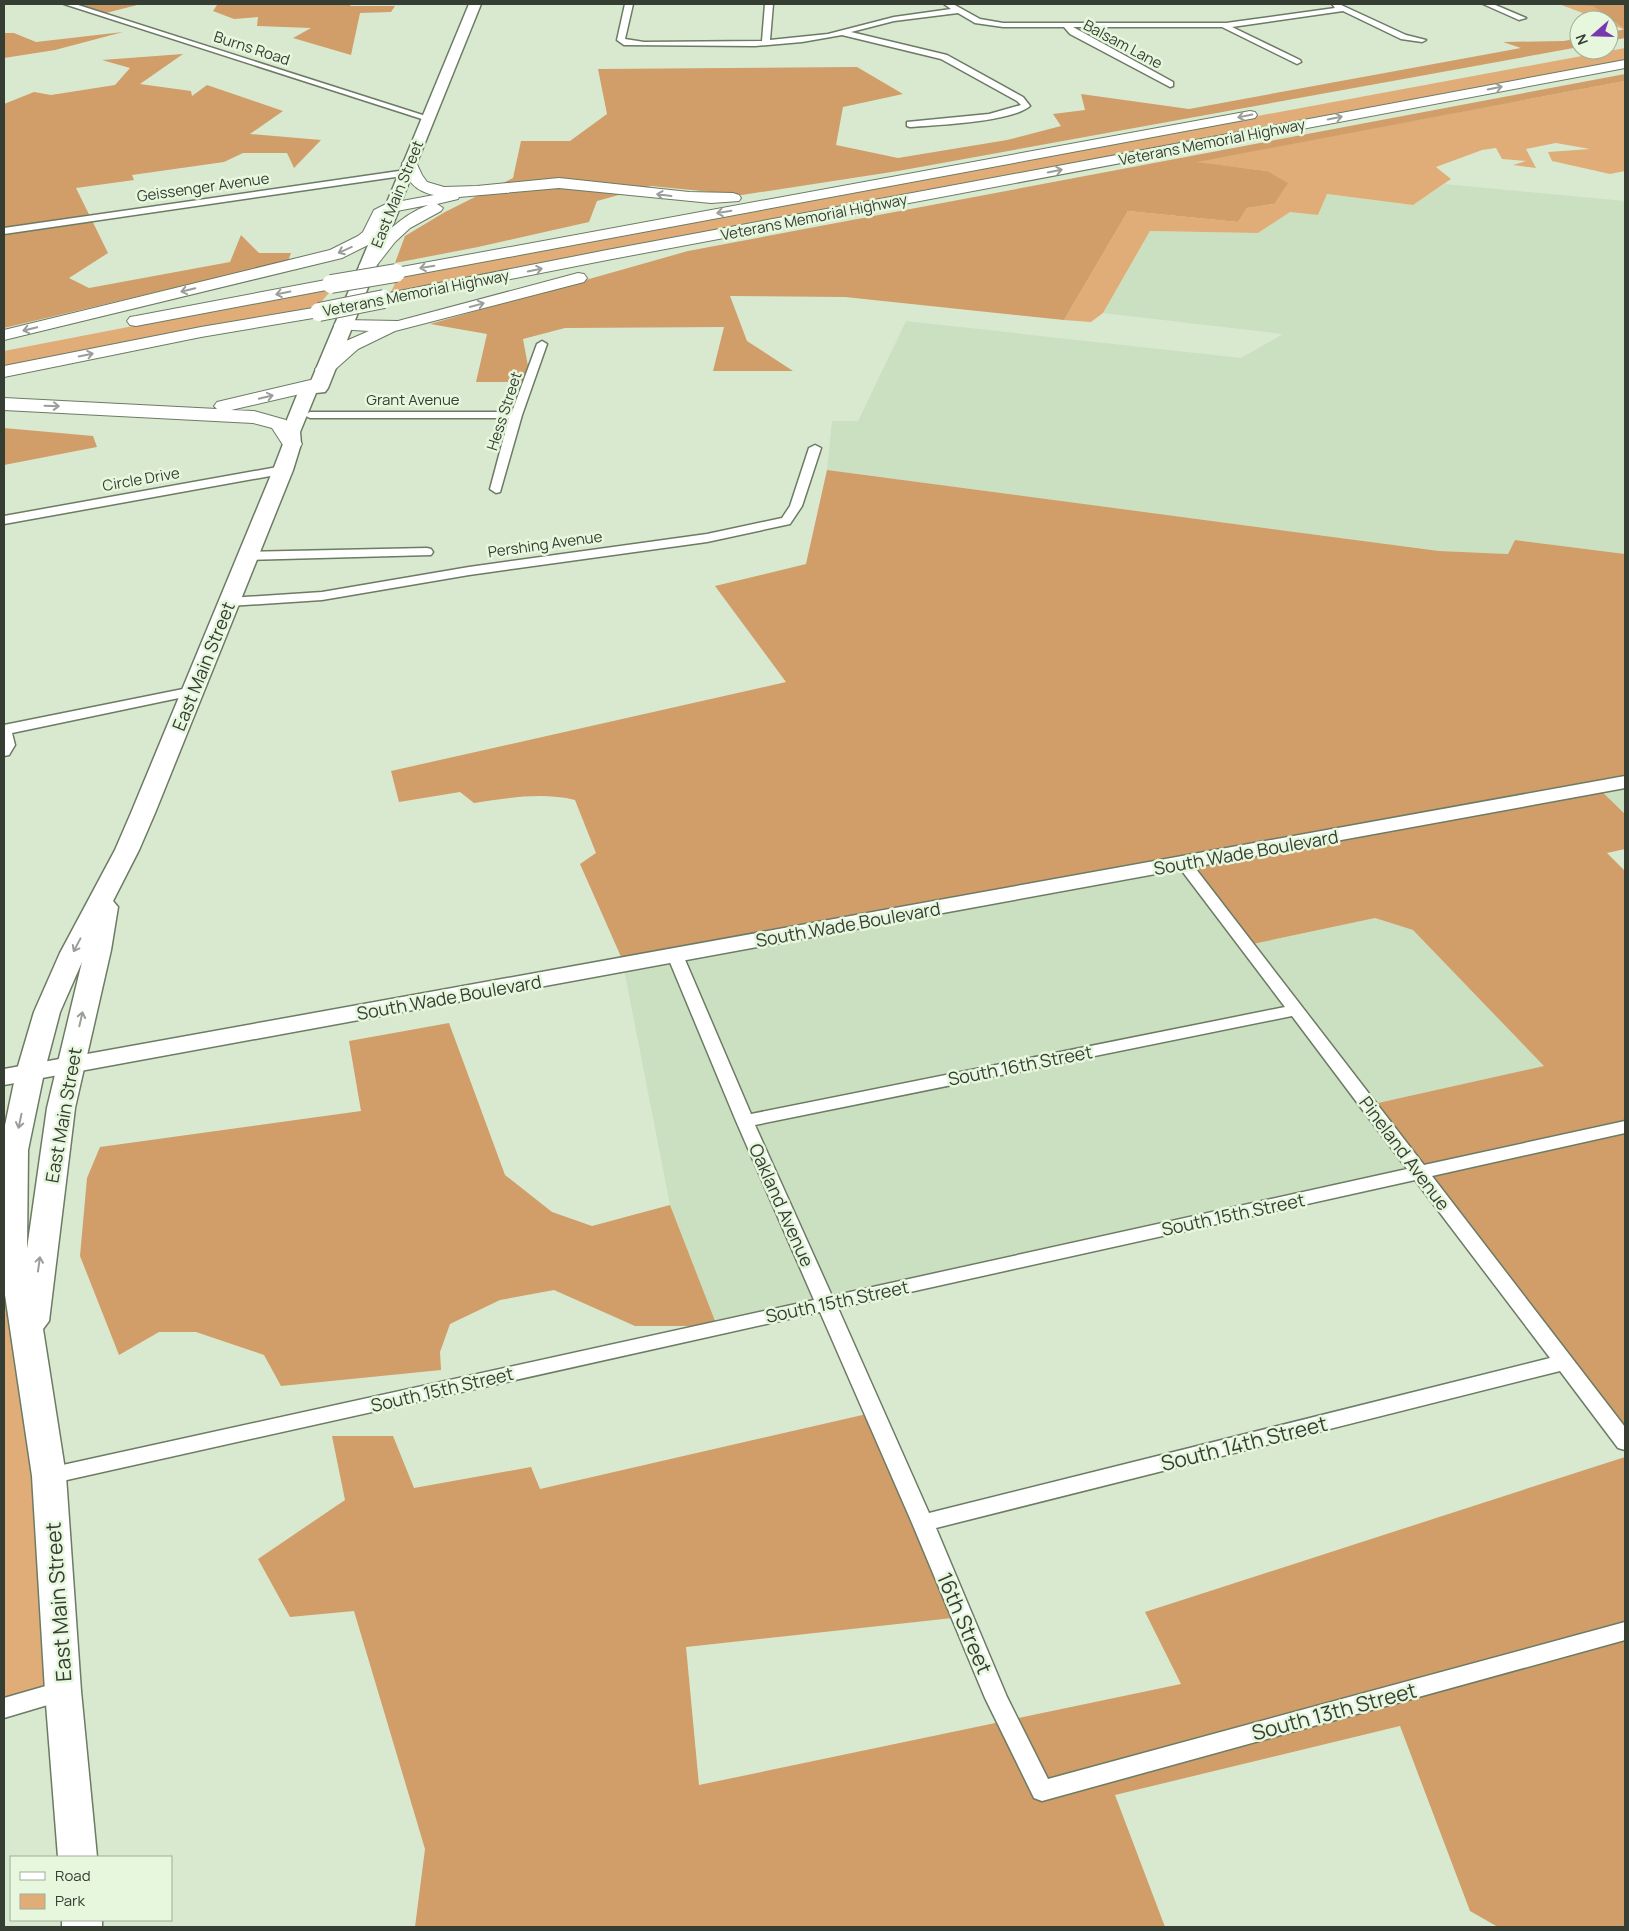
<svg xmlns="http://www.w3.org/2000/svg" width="1629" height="1931" viewBox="0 0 1629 1931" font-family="Manrope,sans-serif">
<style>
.built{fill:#cbe0c0}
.green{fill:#e0ad79}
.forest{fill:#d19d68}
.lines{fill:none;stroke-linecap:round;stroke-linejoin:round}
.minor-casing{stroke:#6c7b64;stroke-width:3}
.secondary-casing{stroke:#6c7b64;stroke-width:3}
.primary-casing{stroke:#6c7b64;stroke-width:3}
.trunk-casing{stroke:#6c7b64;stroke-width:3}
.motorway-casing{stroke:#6c7b64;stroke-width:2}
.minor{fill:#fff;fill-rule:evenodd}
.secondary{fill:#fff;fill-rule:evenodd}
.primary{fill:#fff;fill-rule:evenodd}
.trunk{fill:#fff;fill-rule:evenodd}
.motorway{fill:#fff;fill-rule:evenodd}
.motorway-bridge-casing{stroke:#6c7b64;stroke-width:20;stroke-linecap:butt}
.motorway-bridge{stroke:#fff;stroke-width:18}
.oneway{stroke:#9a9e99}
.labels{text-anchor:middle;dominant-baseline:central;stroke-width:5;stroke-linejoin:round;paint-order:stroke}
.far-street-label{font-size:15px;fill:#363d33;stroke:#e6f7dd}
.street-label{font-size:18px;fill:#363d33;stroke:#e6f7dd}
.near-street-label{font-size:21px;fill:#363d33;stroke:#e6f7dd}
</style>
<rect width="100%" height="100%" fill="#d8e9d0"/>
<path class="built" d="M1445 184 1625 201V554L1515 540 1509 554 1439 551 827 470 832 421H858L906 321 1241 358 1283 334 1103 313 1150 231 1258 233 1290 212 1318 215 1326 194 1413 205Z
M1625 780V814L1596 786Z
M1179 860 1248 945 1375 918 1413 930 1545 1066 1369 1105 1419 1170 717 1326 670 1205 622 959Z"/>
<path class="green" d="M1559 4H1625V30L1609 23V20H1601Z
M1625 48V62L390 294 399 275Z
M1625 81V171L1610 174 1552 161 1548 152 1590 149 1556 143 1526 149 1536 168 1513 165 1526 161 1502 159 1496 148 1482 150 1436 167 1451 179 1413 205 1327 194 1318 215 1290 212 1258 233 1150 231 1103 313 1091 322 1064 320 1128 211 1238 222 1247 208 1274 204 1267 171 1194 162Z
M334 287 316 308 198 329 4 368V351Z
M4 1220 12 1248 63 1691 4 1708Z"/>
<path class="forest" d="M79 4H141L102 14 72 5Z
M199 4H349L351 6H395L391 12 360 13 351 55 293 38 311 28 257 26 258 17 234 19 213 11 217 5Z
M1565 4H1625V38L1609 41V33L1625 29 1593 6Z
M123 32 55 50 4 58V33H14L36 42Z
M1579 38V47L898 171 742 195 651 186 597 201 589 222 478 247 395 263 405 236 445 212 513 178 521 141H570L607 114 598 69 857 67 903 94 843 107 836 145 898 158 1007 140 1061 126 1053 114 1085 110 1081 94 1189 109 1521 48 1503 42 1564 41Z
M183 54 140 84 191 91 192 96 207 85 283 111 250 134 321 140 294 168 287 153H243L224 162 132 175 134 180 76 188 108 253 69 278 89 288 230 262 241 235 259 253H291L288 261 4 328V104L34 92 51 95 115 85 130 68 102 60Z
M1625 74V81L1197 162 1267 171 1288 183 1274 204 1247 208 1238 222 1128 211 1064 320 845 297 730 296 747 341 793 371H713L724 327 565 328 523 339 531 382H476L487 334 430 324 688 251Z
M4 428 93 436 97 447 4 465Z
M827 470 1439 551 1508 554 1515 540 1625 554V780L1596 786 1625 814V849L1607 853 1625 871V1438L1369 1105 1544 1066 1413 930 1375 918 1248 945 1179 860 622 959 580 864 596 853 575 800C542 792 508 798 474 803L460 792 399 802 391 771 786 682 715 586 806 564Z
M449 1023 505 1175 552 1212 592 1226 670 1205 717 1326H635L554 1290 500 1300 450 1324 440 1352 441 1370 281 1386 264 1355 196 1332H159L119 1355 80 1256 87 1178 100 1147 361 1111 349 1041Z
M880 1411 971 1616 686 1647 699 1785 1181 1684 1145 1612 1625 1457V1926L1498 1927 1470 1911 1400 1726 1115 1795 1165 1927H415L425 1849 354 1611 290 1617 258 1559 345 1500 332 1436H393L414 1488 531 1467 540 1489Z"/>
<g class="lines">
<defs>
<path id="minor" d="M64 4H75L432 118 425 120Z
M625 4H633L625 39 644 42 762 41 765 4H773L770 40 828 34 894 17 951 9 944 4H953L980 19 1003 23H1226L1335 8 1332 4H1339L1406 35 1426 40 1422 42 1401 39 1343 11 1232 27 1300 60 1301 62 1297 64 1222 27H1073L1173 82V86L1170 87 1070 34 1064 27H1003L975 23 958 13 894 21 851 32 947 55 1023 97 1030 106C1012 122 936 125 910 127L907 126V122L989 114 1021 105 1017 101 941 59 842 35 802 42 755 46 624 45 617 40Z
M1483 4H1493L1526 18 1519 20Z
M406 170 411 173 409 175 4 234V228Z
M542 341 547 344 522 415 500 492 496 493 490 489 509 418H310L304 415 310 412H512L537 344Z
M815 445 821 448 802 506 790 524 707 542 469 575 322 600 229 606 222 602 229 598 322 592 469 567 707 534 782 518 790 506 809 448Z
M283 466 287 467 289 470 287 473 4 524V516Z
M427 548 431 549 433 552 431 555 248 560 242 556 248 552Z
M193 687 200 691 198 694 12 733 15 745 9 755 4 756V725Z
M1184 858 1189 860 1424 1165 1625 1121V1133L1432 1176 1625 1427V1450L1618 1448 1560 1371 936 1528 1007 1697 1048 1779 1625 1622V1640L1042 1801 1034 1798 985 1698 912 1523 820 1312 49 1484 42 1482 39 1476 42 1470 49 1468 814 1300 736 1121 667 955 669 952H681L683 955 751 1114 1285 1007 1176 863 1179 860ZM1292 1016 1407 1169 832 1296 755 1125ZM1415 1180 1550 1358 929 1513 838 1308Z
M63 1681 71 1684 74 1691 71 1698 4 1718V1698Z"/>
<path id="secondary" d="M1625 776V788L4 1085V1069Z"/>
<path id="primary" d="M469 4H481L399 207 397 210H387L385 207Z"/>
<path id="trunk" d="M392 202 397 204 400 207 328 388 325 392 316 393 300 432 301 444 293 470 155 813 139 850 113 901 118 907 111 950 75 1108 49 1321 43 1329 66 1476 81 1691 97 1857H58L45 1691 32 1476 4 1288V1130L16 1073 34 1012 60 953 115 850 131 813 273 470 283 444 282 432 299 390 302 386 311 381 384 207 387 204ZM82 962 47 1108 27 1249 28 1150 44 1073 60 1012Z
M62 1920H102V1927H62Z"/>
<path id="motorway" d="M1625 60V68L607 260 384 304 378 303 375 299 378 295 384 294 607 250Z
M1250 111 1255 112 1257 115 1255 118 396 278 390 277 387 273 390 269 396 268Z
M410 158 415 160 422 175 427 182 444 187 477 186 559 178 689 192 733 193 739 195 741 198 739 201 711 203 559 188 459 197 458 199 437 204 443 208 441 211 410 228 395 242 373 270H361L359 266C377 240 398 217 428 205L397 211 387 216 378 234 370 244 342 258 4 340V330L330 250 358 236 363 232 374 210 386 204 434 195C415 191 407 181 402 163L405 160Z
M578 273 584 274 587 278 584 282 395 331 358 349 331 373 324 375 317 373 315 369 346 341 369 331 337 329 334 325 337 321 343 320 398 321Z
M331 279 337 280 340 284 337 288 136 326 130 325 127 321 130 317 136 316Z
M319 307 325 308 328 312 325 316 201 337 4 377V366L201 327Z
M319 378 326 380 328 384 326 388 231 410 254 411 286 420 302 444 299 448 292 450 285 448 272 428 253 423 4 410V398L217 409 214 406 217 402Z"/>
</defs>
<use href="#minor" class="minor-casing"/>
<use href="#secondary" class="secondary-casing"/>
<use href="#primary" class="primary-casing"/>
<use href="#trunk" class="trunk-casing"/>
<use href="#motorway" class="motorway-casing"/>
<use href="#minor" class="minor"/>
<use href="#secondary" class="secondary"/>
<use href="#primary" class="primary"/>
<use href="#trunk" class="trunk"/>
<use href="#motorway" class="motorway"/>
<defs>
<path id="motorway-bridge" d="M331 284 396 273
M319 312 384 299"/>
</defs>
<use href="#motorway-bridge" class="motorway-bridge-casing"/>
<use href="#motorway-bridge" class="motorway-bridge"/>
</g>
<defs><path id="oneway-shaft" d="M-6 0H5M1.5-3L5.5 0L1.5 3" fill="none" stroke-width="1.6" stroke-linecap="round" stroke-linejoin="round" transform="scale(1.25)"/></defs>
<g class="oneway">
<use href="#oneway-shaft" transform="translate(1495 88) rotate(-11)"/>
<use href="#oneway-shaft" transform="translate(1245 116) rotate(169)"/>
<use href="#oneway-shaft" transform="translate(1335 118) rotate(-11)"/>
<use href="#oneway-shaft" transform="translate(1055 171) rotate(-11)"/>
<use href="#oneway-shaft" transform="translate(664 195) rotate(-173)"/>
<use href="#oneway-shaft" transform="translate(724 212) rotate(170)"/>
<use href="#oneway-shaft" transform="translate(345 250) rotate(156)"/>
<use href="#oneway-shaft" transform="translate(427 267) rotate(170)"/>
<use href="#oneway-shaft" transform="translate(535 270) rotate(-11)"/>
<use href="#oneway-shaft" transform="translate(188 290) rotate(166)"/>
<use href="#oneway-shaft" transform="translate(283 293) rotate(169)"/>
<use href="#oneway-shaft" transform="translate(477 305) rotate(-15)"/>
<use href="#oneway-shaft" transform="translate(30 329) rotate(166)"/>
<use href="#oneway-shaft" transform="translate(86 355) rotate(-11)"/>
<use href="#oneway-shaft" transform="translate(266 397) rotate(-14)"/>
<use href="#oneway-shaft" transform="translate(52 406) rotate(2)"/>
<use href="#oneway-shaft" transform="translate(77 945) rotate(118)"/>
<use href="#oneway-shaft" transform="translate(81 1019) rotate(-77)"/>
<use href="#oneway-shaft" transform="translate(20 1121) rotate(102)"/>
<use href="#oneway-shaft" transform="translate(39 1264) rotate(-82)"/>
</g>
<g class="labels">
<g class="far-street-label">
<text transform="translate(1123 44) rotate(28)">Balsam Lane</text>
<text transform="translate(252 48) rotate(18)">Burns Road</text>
<text transform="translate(1212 142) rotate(-11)">Veterans Memorial Highway</text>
<text transform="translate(203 187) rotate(-8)">Geissenger Avenue</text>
<text transform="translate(397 194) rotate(-68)">East Main Street</text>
<text transform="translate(814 217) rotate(-11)">Veterans Memorial Highway</text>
<text transform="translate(416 293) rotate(-11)">Veterans Memorial Highway</text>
<text x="413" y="399">Grant Avenue</text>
<text transform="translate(504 411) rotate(-72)">Hess Street</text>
<text transform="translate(141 479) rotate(-10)">Circle Drive</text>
<text transform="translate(545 544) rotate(-8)">Pershing Avenue</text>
</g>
<g class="street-label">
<text transform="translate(203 666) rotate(-68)">East Main Street</text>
<text transform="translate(1246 852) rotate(-10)">South Wade Boulevard</text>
<text transform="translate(848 924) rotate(-10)">South Wade Boulevard</text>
<text transform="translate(449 997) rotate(-10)">South Wade Boulevard</text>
<text transform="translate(1020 1065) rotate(-11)">South 16th Street</text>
<text transform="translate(63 1115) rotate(-80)">East Main Street</text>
<text transform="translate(1405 1153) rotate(53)">Pineland Avenue</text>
<text transform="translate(782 1205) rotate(66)">Oakland Avenue</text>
<text transform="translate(1233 1214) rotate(-12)">South 15th Street</text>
<text transform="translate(837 1301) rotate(-12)">South 15th Street</text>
<text transform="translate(442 1389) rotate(-13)">South 15th Street</text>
</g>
<g class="near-street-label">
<text transform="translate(1244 1443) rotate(-14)">South 14th Street</text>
<text transform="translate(58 1602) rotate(-94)">East Main Street</text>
<text transform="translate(965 1623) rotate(67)">16th Street</text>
<text transform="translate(1334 1711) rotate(-15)">South 13th Street</text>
</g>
</g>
<rect width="1629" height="1931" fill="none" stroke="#363d33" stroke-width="10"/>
<rect x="10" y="1856" width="162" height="65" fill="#e6f7dd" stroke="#a0ad99"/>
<rect x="20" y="1872" width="25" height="8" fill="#ffffff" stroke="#a0ad99"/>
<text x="55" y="1881" font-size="15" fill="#363d33">Road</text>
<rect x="20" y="1894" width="25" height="15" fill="#e0ad79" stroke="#a0ad99"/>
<text x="55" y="1906" font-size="15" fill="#363d33">Park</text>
<g transform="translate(1594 35) rotate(250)"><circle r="24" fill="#e6f7dd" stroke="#a0ad99"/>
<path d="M0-4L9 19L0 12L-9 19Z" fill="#7839ad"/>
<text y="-8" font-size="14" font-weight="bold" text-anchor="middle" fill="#363d33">N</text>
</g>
</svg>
